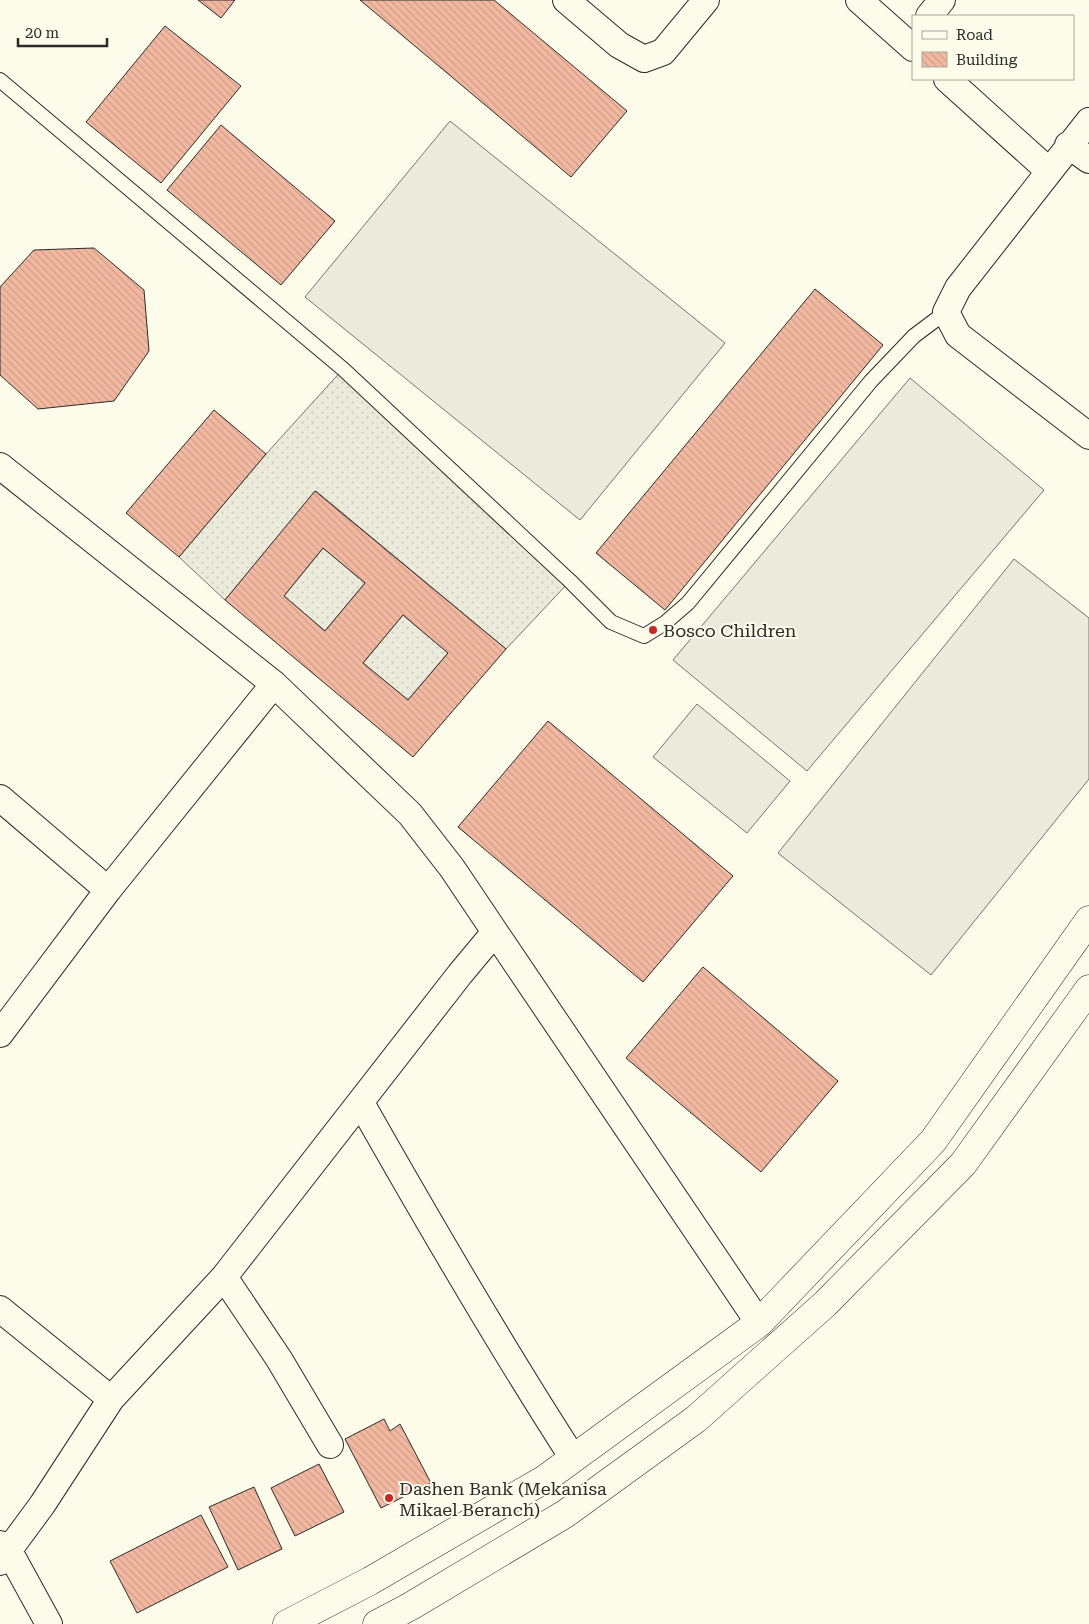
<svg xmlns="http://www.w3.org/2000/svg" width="1089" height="1624" viewBox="0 0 1089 1624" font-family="'Roboto Serif',serif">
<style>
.grass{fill:#ecebdb;stroke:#74746e}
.garden{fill:url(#garden-dots);stroke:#74746e}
.building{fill:url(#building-back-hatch);stroke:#2b2b2b;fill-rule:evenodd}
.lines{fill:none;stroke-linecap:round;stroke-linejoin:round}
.service-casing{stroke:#2b2b2b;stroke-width:16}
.minor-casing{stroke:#2b2b2b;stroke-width:28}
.primary-casing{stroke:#2b2b2b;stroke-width:29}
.service{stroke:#fdfbea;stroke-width:14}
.minor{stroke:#fdfbea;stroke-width:26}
.primary{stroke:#fdfbea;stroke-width:28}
.poi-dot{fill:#c62828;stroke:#fdfbea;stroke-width:2}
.labels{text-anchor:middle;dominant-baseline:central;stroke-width:4;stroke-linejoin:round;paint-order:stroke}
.poi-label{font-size:18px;fill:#2b2b2b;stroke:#fdfbea;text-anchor:start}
</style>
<defs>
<pattern id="garden-dots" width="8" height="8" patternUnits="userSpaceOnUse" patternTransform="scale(1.25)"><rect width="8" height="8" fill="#ecebdb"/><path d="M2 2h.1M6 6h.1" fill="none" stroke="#cbcabc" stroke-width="1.8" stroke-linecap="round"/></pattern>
<pattern id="building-back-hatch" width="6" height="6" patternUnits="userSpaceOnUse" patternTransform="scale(1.25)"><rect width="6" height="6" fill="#f2b8a0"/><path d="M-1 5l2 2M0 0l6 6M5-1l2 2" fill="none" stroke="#d09e8a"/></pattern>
</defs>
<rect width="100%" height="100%" fill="#fdfbea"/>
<path class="grass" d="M450 121 725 343 580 520 305 297Z
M910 378 1044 490 807 771 673 660Z
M1014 559 1089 618V779L931 975 778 853Z
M697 704 790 781 747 833 653 757Z"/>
<path class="garden" d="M343 369 570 581 506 649 316 491 225 600 179 557 266 454Z
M323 548 365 583 325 631 284 596Z
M403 615 448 653 408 700 363 663Z"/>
<path class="building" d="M198 0H235L221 18Z
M360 0H494L627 111 571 177Z
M165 26 241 86 161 183 86 122Z
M221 125 335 221 281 285 167 190Z
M94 248 144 290 149 351 114 401 38 409 0 375V287L34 250Z
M815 289 883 345 665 610 596 553Z
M214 410 266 454 179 557 126 513Z
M315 491 506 649 413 757 225 600ZM323 548 365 583 325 631 284 596ZM403 615 448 653 408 700 363 663Z
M548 721 733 876 643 982 458 827Z
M703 967 838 1081 761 1172 626 1058Z
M384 1419 390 1431 400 1424 431 1483 381 1508 345 1439Z
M319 1464 344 1512 295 1536 271 1488Z
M254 1487 282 1549 238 1570 209 1507Z
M201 1515 228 1567 137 1613 110 1561Z"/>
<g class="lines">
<defs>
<path id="service" d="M0 80 343 369 570 581 611 622 644 636 665 623 688 603 871 381 914 336 946 312"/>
<path id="minor" d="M566 0 619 45 644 59 663 52 706 0
M859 0 913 48
M929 16 942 0
M947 79 1049 171
M1089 121 958 288 946 312 958 335 1089 436
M1068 145 1089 160
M0 466 274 684 410 814 452 868 495 932 460 974 224 1277 111 1399 42 1505 0 1562
M0 798 108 890
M495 932 759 1323
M0 1034 108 890 274 684
M361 1103C429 1223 498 1342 573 1458
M224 1277 279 1359 330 1445
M0 1309 111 1399
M0 1544 9 1551 49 1624"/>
<path id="primary" d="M287 1624 370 1581 545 1479 759 1323 933 1141 1089 920
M377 1624 411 1606 565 1514 696 1419 825 1304 963 1164 1089 989"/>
</defs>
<use href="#service" class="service-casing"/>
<use href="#minor" class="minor-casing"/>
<use href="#primary" class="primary-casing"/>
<use href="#service" class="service"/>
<use href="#minor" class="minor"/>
<use href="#primary" class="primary"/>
</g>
<g class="poi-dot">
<circle cx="653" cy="630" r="5"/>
<circle cx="389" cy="1498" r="5"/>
</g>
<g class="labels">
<g class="poi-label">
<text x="663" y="630">Bosco Children</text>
<text x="399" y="1488">Dashen Bank (Mekanisa<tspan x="399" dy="21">Mikael Beranch)</tspan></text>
</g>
</g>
<rect x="912" y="15" width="162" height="65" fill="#fdfbea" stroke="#a9a89e"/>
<rect x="922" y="31" width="25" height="8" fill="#fdfbea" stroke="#a9a89e"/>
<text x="956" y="40" font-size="15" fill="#2b2b2b">Road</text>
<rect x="922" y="52" width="25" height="15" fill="url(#building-back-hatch)" stroke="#a9a89e"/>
<text x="956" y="65" font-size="15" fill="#2b2b2b">Building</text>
<path d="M18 38v8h89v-8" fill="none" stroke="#2b2b2b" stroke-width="2.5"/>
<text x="25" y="38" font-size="15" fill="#2b2b2b" stroke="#fdfbea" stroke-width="4" paint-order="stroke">20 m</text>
</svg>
